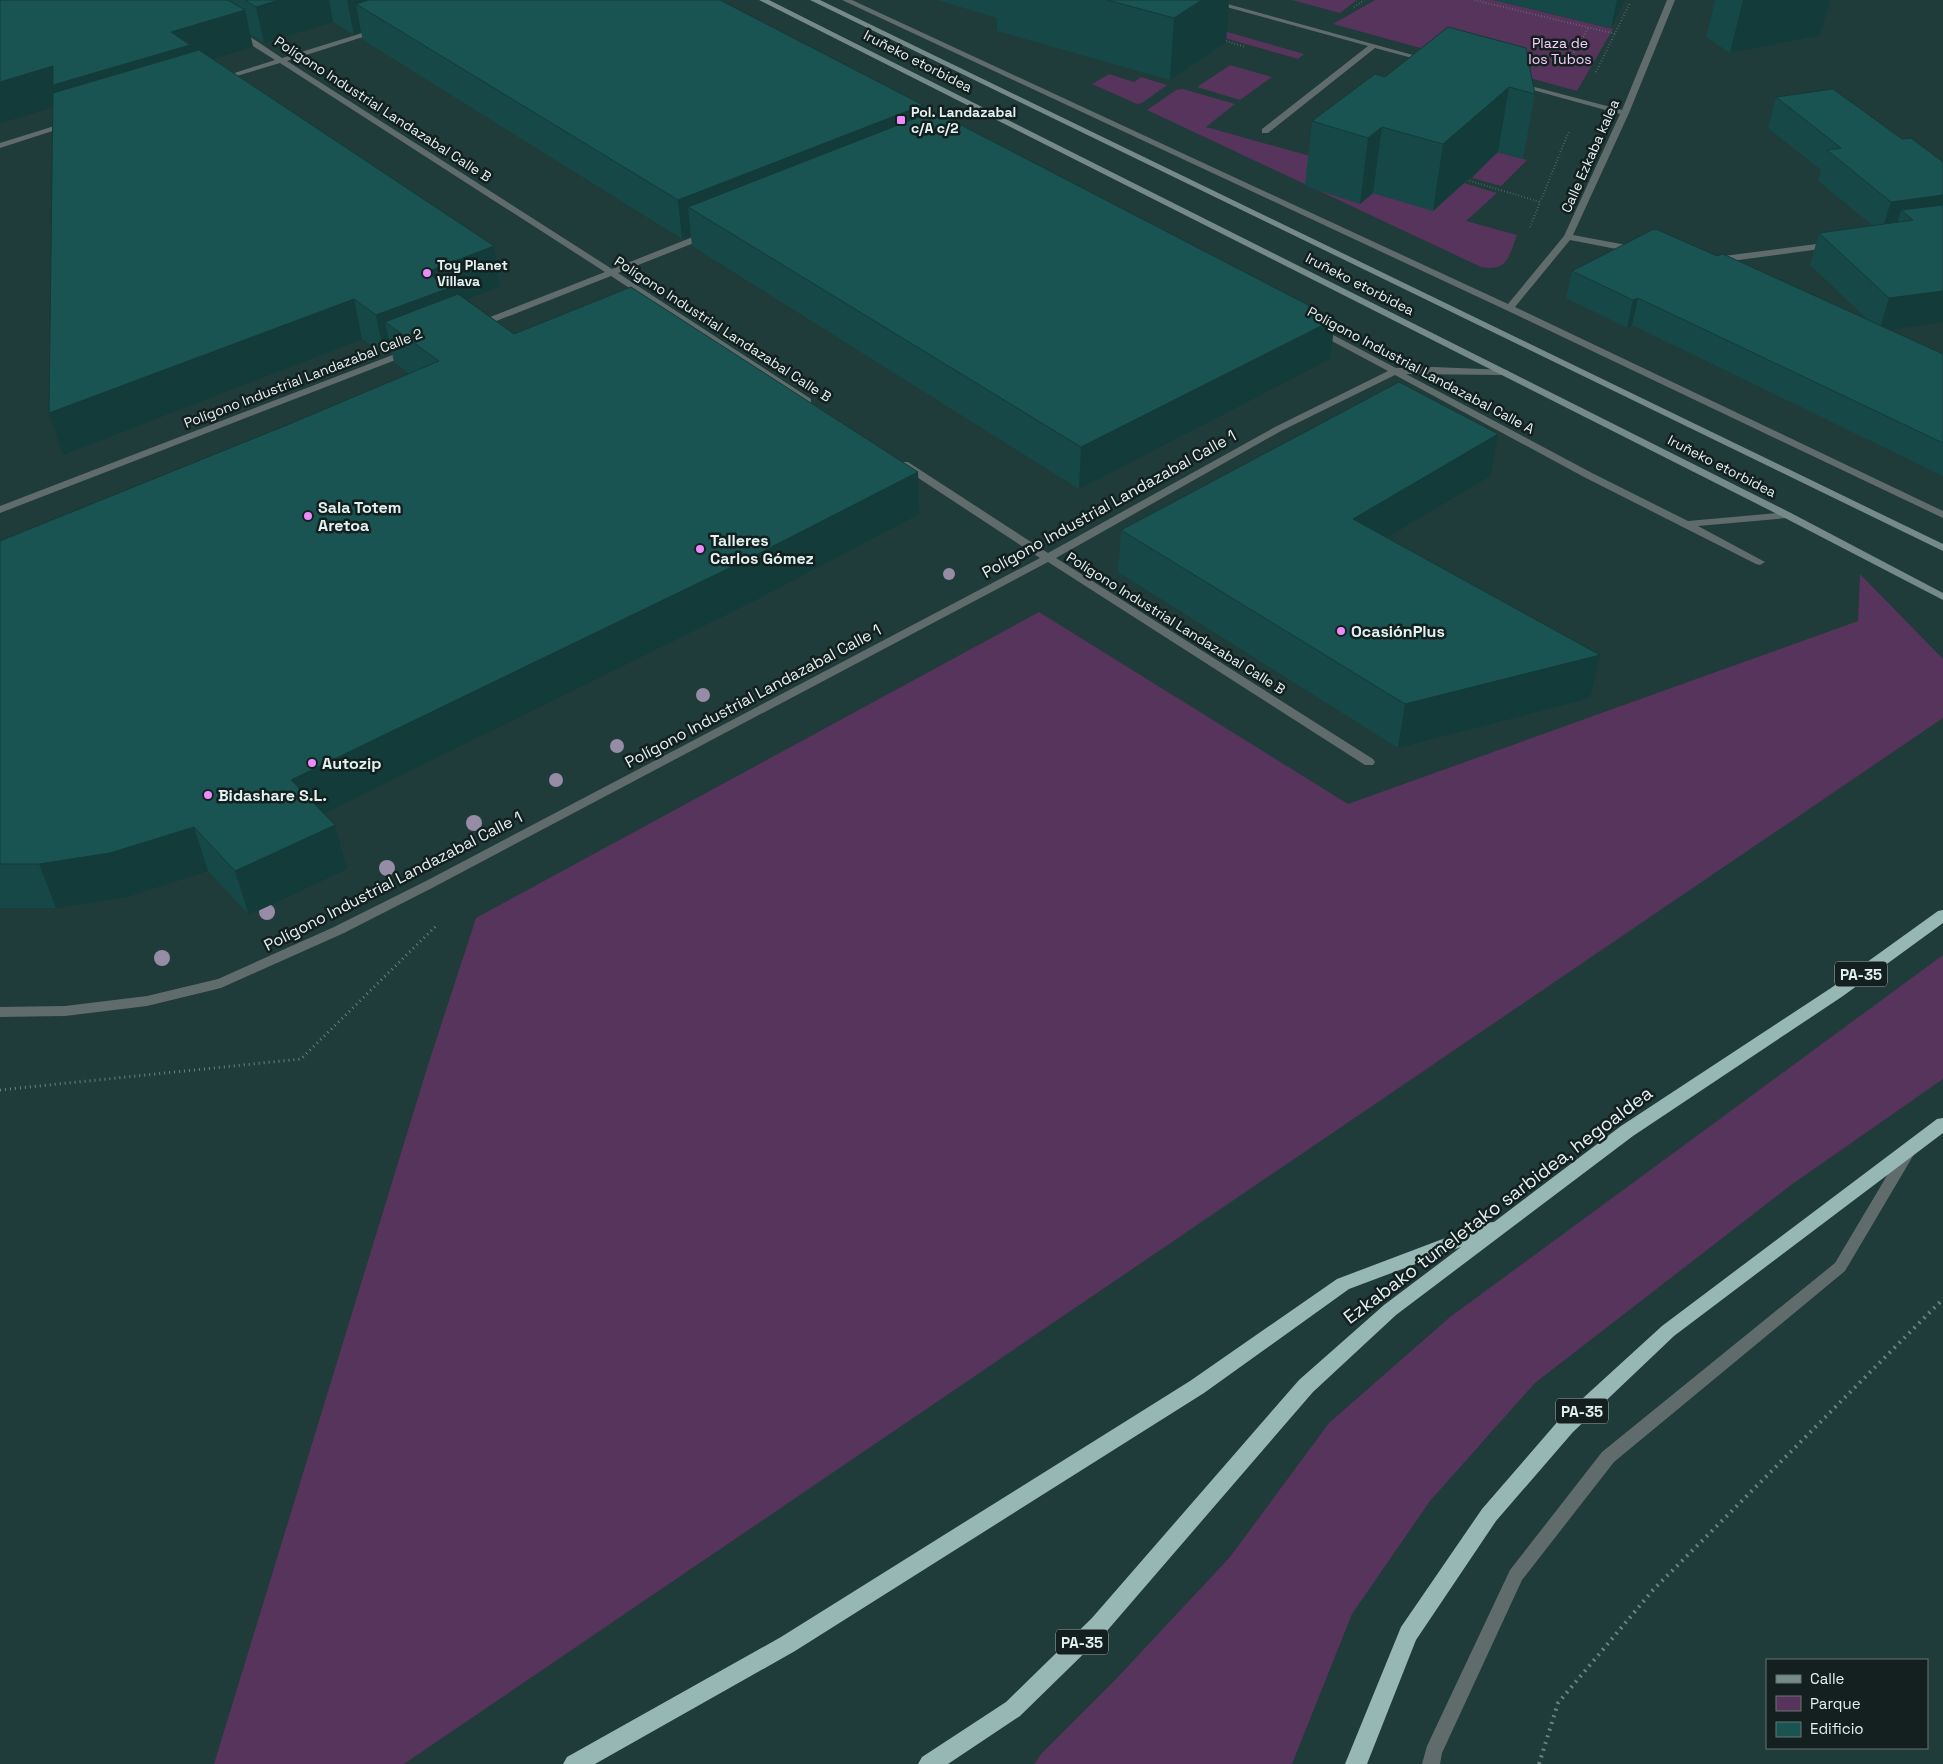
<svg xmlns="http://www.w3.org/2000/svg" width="1943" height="1764" viewBox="0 0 1943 1764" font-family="'Space Grotesk',sans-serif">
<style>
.green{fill:#56345b}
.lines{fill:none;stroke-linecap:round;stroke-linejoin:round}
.path-far2{stroke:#6a8281;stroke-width:2;stroke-dasharray:0.5 2.5;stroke-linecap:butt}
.path-far1{stroke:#6a8281;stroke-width:3;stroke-dasharray:1 4;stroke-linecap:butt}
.path{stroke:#6a8281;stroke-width:4;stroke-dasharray:2 5;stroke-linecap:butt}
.lane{fill:#606c6c;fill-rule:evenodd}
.street{fill:#606c6c;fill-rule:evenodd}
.secondary{fill:#768b89;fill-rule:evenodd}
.highway{fill:#97b7b5;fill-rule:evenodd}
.tree{fill:#968ca5}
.wall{fill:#164847}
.shaded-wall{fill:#123b39}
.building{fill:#1a5452;stroke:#123b39}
.poi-dot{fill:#ec8cfb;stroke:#14201f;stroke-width:2}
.labels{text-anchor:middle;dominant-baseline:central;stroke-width:5;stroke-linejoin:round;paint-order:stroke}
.far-park-label{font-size:14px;fill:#f7cefd;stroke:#14201f}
.far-street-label{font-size:14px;fill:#e2f2f1;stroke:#14201f}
.far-poi-label{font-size:14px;font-weight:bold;fill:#e2f2f1;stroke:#14201f;text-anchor:start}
.shield{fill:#14201f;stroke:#a4b3b2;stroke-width:1}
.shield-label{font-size:15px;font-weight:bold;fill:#e2f2f1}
.street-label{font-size:16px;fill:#e2f2f1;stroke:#14201f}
.poi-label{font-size:16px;font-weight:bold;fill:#e2f2f1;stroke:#14201f;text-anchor:start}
.near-street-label{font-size:19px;fill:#e2f2f1;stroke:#14201f}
</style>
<rect width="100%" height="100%" fill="#1f3b3a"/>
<path class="green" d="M1292 0H1357L1340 13Z
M1375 0H1494L1613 29 1577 91 1333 24Z
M1196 23 1304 54 1298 59 1189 28Z
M1230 65 1272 77 1240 100 1197 87Z
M1109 74 1134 82 1141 77 1167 85 1142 103 1137 104 1092 84Z
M1183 89 1235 104 1206 127 1335 163 1373 193 1433 210 1464 183 1497 193 1466 221 1517 235C1509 256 1508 272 1481 267L1147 110 1176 90Z
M1497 152 1527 160 1501 186 1472 178Z
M1860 574 1943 659V718L404 1764H214L427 1068 476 918 1039 612 1348 804 1858 621Z
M1943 955V1079L1791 1185 1535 1383 1430 1501 1352 1614 1292 1764H1034L1042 1753 1116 1679 1230 1557 1329 1423 1450 1317Z"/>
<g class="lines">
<path class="path-far2" d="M1474 0 1616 34
M1354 7 1364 0
M1226 41 1246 47
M1566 65 1589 27
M1596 72 1630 3
M1464 179 1540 202
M1530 227 1569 131"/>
<path class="path-far1" d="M0 1090 301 1059 437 925"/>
<path class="path" d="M1539 1764 1558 1703 1653 1590 1943 1299"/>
<path class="lane" d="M1909 1145 1914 1147 1916 1151 1845 1271 1614 1462 1522 1580 1442 1753 1440 1764H1422L1427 1746 1510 1570 1602 1452 1835 1263 1904 1147Z"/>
<path class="street" d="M842 0H852L1508 304 1564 236 1620 114 1515 85 1519 83 1622 110 1667 0H1675L1629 113 1573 235 1637 247 1641 250 1637 253 1570 240 1515 307 1943 511V518L1506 310Z
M1201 0H1213L1431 60 1427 62 1375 48 1268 133H1262V129L1368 46Z
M375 29 382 31 287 61 612 269 703 233H709V237L618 273 811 399V403H805L611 276 481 327H475V323L605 272 280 63 220 81 216 79 275 60 234 34V30H240L282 58Z
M64 123 71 125 0 148V143Z
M1832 242 1836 245 1835 247 1716 263 1712 260 1716 257Z
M1318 327 1396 368 1433 367 1507 370 1509 372 1504 375 1406 374 1592 473 1688 521 1787 512 1792 515 1787 518 1698 526 1765 562 1760 565 1756 564 1584 477 1395 375 1281 431 1056 558 1373 759 1375 762 1373 765H1365L1048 562 434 887 344 933 221 988 147 1006 65 1016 0 1017V1007L65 1006 147 996 218 979 334 927 426 881 1040 558 900 466V462H908L1048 553 1275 427 1388 371 1315 332 1313 330Z
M408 349 411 350V354L0 513V506Z"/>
<path class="secondary" d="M759 0H769L1791 513 1943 593V600L1783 517Z
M810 0H820L1943 544V551Z"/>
<path class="highway" d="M1943 910V923L1843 996 1633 1136 1396 1315 1313 1392 1106 1632 1020 1716 948 1764H918L922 1757 1006 1702 1092 1618 1299 1380 1384 1305 1461 1247 1349 1289 1204 1393 795 1651 595 1764H563L567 1757 781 1637 1190 1381 1337 1279 1485 1223 1494 1222 1621 1126 1831 988 1938 911Z
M1943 1118V1133L1674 1336 1573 1432 1496 1521 1416 1640 1367 1764H1345L1401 1627 1482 1509 1559 1420 1662 1326 1937 1119Z"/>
</g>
<g class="tree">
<circle cx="949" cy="574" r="6"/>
<circle cx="703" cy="695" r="7"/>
<circle cx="617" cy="746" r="7"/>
<circle cx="556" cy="780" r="7"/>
<circle cx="474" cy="823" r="8"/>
<circle cx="387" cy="868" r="8"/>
<circle cx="267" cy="912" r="8"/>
<circle cx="162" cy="958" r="8"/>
</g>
<path class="wall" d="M0 0H720L924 115 1335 319 1330 359 1079 489 692 246 691 236 682 239 363 40 361 32 354 35 333 22 264 43 250 34 253 47 212 59 494 246 500 286 465 299 514 334 918 472 919 514 752 602 324 814 335 825 347 869 249 915 208 871 127 897 56 908H0V541L292 423 409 374 394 362 392 353 384 355 362 339 63 455 53 107Z
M937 0H1229L1226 42 1170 80 997 31V18Z
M1494 0H1625L1611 28Z
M1715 0H1830L1820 35 1730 53 1706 37Z
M1448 27 1535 94 1523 159 1498 152 1433 211 1373 193 1360 204 1305 186 1312 121 1385 77Z
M1776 97 1902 139 1943 162V322L1889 329 1943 354V476L1632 325 1627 328 1566 298 1572 271 1717 256 1867 319 1810 265 1819 233 1872 225 1818 181 1821 170 1768 128Z
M1490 476 1387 537 1600 655 1590 698 1398 748 1118 572 1121 530Z"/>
<path class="shaded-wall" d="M279 0H329L333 22 264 43 256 7Z
M347 0H468L356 4 361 32 354 35Z
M1172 0H1229L1226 42 1170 80 1174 18Z
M1617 0H1625L1611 28Z
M1743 0H1830L1820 35 1730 53Z
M245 10 253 47 0 123V82Z
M1509 87 1498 152 1433 211 1443 144Z
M923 105 924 143 688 207 691 236 682 239 678 200Z
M1382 127 1373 193 1360 204 1368 138Z
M1943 195V225L1913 220 1901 210 1895 232 1881 233 1891 202Z
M494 246 500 286 452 305 385 322 392 353 384 355 376 315 426 272Z
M1943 291V322L1879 331 1889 298Z
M1638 298 1632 325 1627 328 1633 300Z
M354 299 362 339 63 455 49 413Z
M1335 319 1330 359 1079 489 1081 447Z
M1498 434 1490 476 1347 561 1353 519Z
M918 472 919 514 752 602 303 824 291 780Z
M1600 655 1590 698 1398 748 1405 704Z
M335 825 347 869 249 915 235 871Z
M194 827 208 871 127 897 56 908 39 864Z"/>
<path class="building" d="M0 0H228L245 10 171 32 190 45 53 85V66L0 82Z
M245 0H279L256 7Z
M369 0H720L923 105 678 200 356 4Z
M1107 0H1202L1174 18Z
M1448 27 1526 48 1535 94 1509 87 1443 144 1382 127 1368 138 1312 121 1375 74 1385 77Z
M199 50 494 246 426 272 449 288 376 315 354 299 49 413 53 93Z
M1833 89 1902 139 1911 138 1943 162V195L1891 202 1827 150 1841 148 1776 97Z
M934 111 1335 319 1081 447 688 207Z
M1943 205V291L1889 298 1819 233 1913 220 1901 210Z
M1654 229 1658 230 1717 256 1723 254 1943 354V443L1638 298 1633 300 1572 271Z
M631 287 918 472 748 559 291 780 335 825 235 871 194 827 110 853 39 864H0V541L292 423 439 361 385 322 458 294 514 334Z
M1399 382 1498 434 1353 519 1600 655 1405 704 1121 530Z"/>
<g class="poi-dot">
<rect x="896" y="115" width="10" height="10" rx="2.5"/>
<circle cx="427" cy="273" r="5"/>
<circle cx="308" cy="516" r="5"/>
<circle cx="700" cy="549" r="5"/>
<circle cx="1341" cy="631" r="5"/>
<circle cx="312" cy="763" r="5"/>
<circle cx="208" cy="795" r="5"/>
</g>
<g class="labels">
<g class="far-park-label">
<text x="1560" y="43">Plaza de<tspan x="1560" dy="16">los Tubos</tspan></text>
</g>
<g class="far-street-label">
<text transform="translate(918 61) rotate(27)">Iruñeko etorbidea</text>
<text transform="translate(383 109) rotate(33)">Polígono Industrial Landazabal Calle B</text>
<text transform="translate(1590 156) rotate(-66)">Calle Ezkaba kalea</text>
<text transform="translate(1360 284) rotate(27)">Iruñeko etorbidea</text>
<text transform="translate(723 329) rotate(33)">Polígono Industrial Landazabal Calle B</text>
<text transform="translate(1421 370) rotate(28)">Polígono Industrial Landazabal Calle A</text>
<text transform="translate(303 378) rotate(-21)">Polígono Industrial Landazabal Calle 2</text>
<text transform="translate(1722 466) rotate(27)">Iruñeko etorbidea</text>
<text transform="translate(1176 623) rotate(32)">Polígono Industrial Landazabal Calle B</text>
</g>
<g class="far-poi-label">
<text x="911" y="112">Pol. Landazabal<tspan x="911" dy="16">c/A c/2</tspan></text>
<text x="437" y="265">Toy Planet<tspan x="437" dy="16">Villava</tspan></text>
</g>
<g class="shield">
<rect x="1835" y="961.5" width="52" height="25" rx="4"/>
<rect x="1556" y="1398.5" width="52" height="25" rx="4"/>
<rect x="1056" y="1629.5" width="52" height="25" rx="4"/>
</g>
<g class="shield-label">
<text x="1861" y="974">PA-35</text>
<text x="1582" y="1411">PA-35</text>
<text x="1082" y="1642">PA-35</text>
</g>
<g class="street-label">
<text transform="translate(1109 504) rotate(-29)">Polígono Industrial Landazabal Calle 1</text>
<text transform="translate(753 696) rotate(-28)">Polígono Industrial Landazabal Calle 1</text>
<text transform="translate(393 881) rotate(-27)">Polígono Industrial Landazabal Calle 1</text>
</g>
<g class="poi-label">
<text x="318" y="507">Sala Totem<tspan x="318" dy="18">Aretoa</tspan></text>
<text x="710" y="540">Talleres<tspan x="710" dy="18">Carlos Gómez</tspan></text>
<text x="1351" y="631">OcasiónPlus</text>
<text x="322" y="763">Autozip</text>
<text x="218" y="795">Bidashare S.L.</text>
</g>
<g class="near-street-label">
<text transform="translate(1498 1205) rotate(-37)">Ezkabako tuneletako sarbidea, hegoaldea</text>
</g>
</g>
<rect x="1766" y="1659" width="162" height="90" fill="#14201f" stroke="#667473"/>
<rect x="1776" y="1675" width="25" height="8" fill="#768b89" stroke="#667473"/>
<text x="1810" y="1684" font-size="15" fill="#e2f2f1">Calle</text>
<rect x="1776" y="1696" width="25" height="15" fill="#56345b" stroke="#667473"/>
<text x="1810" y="1709" font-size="15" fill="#e2f2f1">Parque</text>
<rect x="1776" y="1722" width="25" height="15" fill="#1a5452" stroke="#667473"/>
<text x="1810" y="1734" font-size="15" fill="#e2f2f1">Edificio</text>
</svg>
